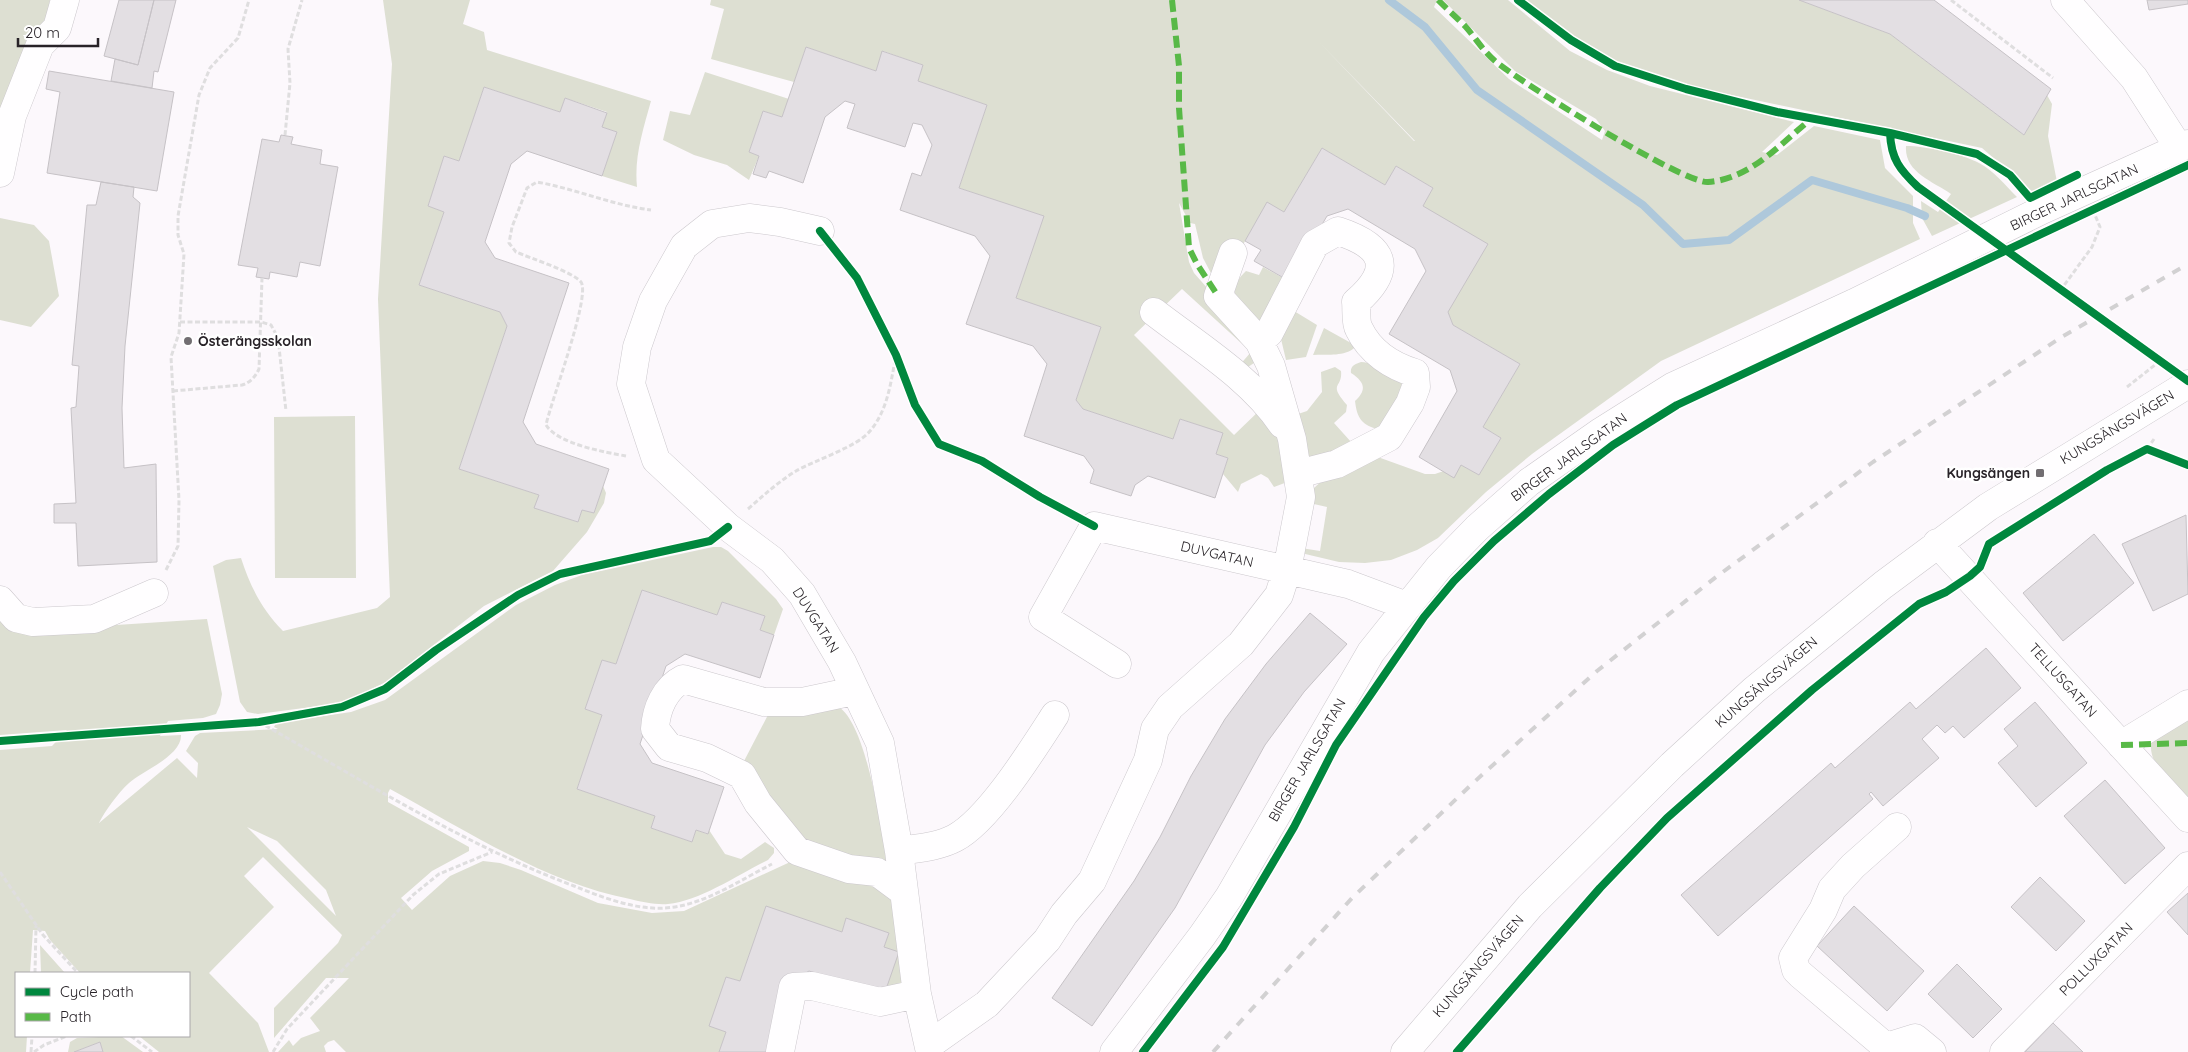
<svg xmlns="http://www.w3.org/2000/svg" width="2188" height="1052" viewBox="0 0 2188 1052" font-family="Quicksand,sans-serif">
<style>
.green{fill:#dddfd2;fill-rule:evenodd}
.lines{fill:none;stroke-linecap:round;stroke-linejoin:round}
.stream{stroke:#aec8db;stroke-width:8}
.building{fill:#e3dfe3;stroke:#c6c2c6}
.minor-casing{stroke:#ccc8cd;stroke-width:29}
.path{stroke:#dfdedf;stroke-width:3;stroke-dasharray:5 2.5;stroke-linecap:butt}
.minor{stroke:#fffeff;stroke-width:28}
.rail{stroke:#d2d1d2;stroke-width:4;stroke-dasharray:9 9;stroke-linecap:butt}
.quiet{stroke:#58b947;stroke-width:6;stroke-dasharray:12 6;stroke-linecap:butt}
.cycleway-casing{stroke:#fff;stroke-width:11}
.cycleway{stroke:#00873e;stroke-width:8}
.poi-dot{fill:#726e72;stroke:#fff;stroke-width:2}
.labels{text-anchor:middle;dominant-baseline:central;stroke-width:5;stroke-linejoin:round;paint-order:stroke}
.street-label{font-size:14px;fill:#282328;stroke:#fff}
.poi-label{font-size:14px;font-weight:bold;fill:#282328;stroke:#fff;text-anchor:start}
</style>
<rect width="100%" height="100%" fill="#fcf8fc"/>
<path class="green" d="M0 0H50L48 13 33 43 0 138Z
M383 0H470L463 24 484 32 487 50 651 101C643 130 634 157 637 187L602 176 617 132 602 127 607 112 565 98 560 112 484 87 459 161 444 156 428 206 444 212 419 285 500 312 507 326 459 469 539 495 535 508 578 522 582 510 594 513 603 486 606 493 604 503 587 532 553 571 484 606 386 682 342 703 258 714 247 712 240 702 213 566 226 560 241 558C250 586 262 610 283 631L377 608 390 597 378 299 392 64Z
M711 0H1437L1434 7 1509 79 1602 140 1605 131 1596 119 1515 71 1443 0H1508L1570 51 1607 70 1650 86 1794 122 1762 152 1777 155 1814 126 1880 140 1885 168 1913 196V223L1920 239 1661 361 1532 454 1486 492 1438 538 1417 550 1391 560 1365 563 1339 562 1301 553V548L1320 551 1327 507 1305 502C1315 476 1351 467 1375 456L1425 474H1435L1461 465 1479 475 1501 438 1483 427 1520 364 1453 325 1448 312 1423 206 1433 188 1396 166 1385 185 1322 148 1284 212 1267 203 1229 269 1214 279 1203 258 1195 224 1190 223 1179 203 1189 262 1194 273 1260 348 1261 354 1254 363 1242 371 1238 367 1251 352 1182 289 1134 335 1234 435 1262 408 1276 421 1290 481 1274 487 1268 478 1261 474 1241 484 1238 492 1223 474 1228 458 1216 454 1222 433 1180 419 1173 439 1083 409 1076 400 1101 327 1016 298 1043 216 959 188 987 105 918 81 923 65 883 51 876 71 806 47 794 82 711 59 724 9 710 5ZM1319 42 1415 141H1414Z
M1522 0H1799L1890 34 2024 135 2047 95 2052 104 2048 136 2057 182 2034 193 1982 148 1675 83 1622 65 1581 45Z
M705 72 789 99 782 117 763 111 749 152 759 156 749 180 727 165 694 155 663 140 670 111 690 115Z
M1906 146C1926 146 1962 154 1979 163 1994 171 2005 185 2017 197L1932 236 1922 218 1921 201 1938 212 1951 194C1932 181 1904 172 1906 146Z
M0 218 34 225 49 241 59 296 31 327 0 320Z
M1263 267 1283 278 1264 323C1239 314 1223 292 1246 271L1259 275Z
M1294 311 1317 325 1306 357 1286 360 1281 339Z
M1324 328 1351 343 1359 342C1350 358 1329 354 1313 355Z
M1361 362C1378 363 1401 377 1409 393L1379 429C1362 426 1357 418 1355 401 1367 390 1365 382 1351 373 1350 366 1355 364 1361 362Z
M1335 367 1341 371C1343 389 1327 382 1347 405L1346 412 1334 423 1352 443 1365 434 1369 439 1309 469 1295 415 1307 411 1322 392 1321 372Z
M355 416 356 578H275L274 417Z
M713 547H721L728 551 776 599 783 609 774 635 760 630 765 616 722 602 717 615 642 590 616 664 602 660 585 709 602 715 577 789 655 816 651 828 692 842 696 830 707 834 709 830 725 854 741 859 765 842 774 848V853L768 860C739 874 700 901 668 904 656 905 642 902 630 899 546 883 465 830 390 789L388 793V802L469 847V851L432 871 401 898 412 910 450 876 483 861 500 863 521 870 598 903 652 913 684 911 788 863C815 863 875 881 893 901L904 989 884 995V947L889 933 846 919 842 932 766 907 740 981 726 977 710 1026 726 1032 719 1052H346L334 1040 328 1042 324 1046 326 1052H278L289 1040 293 1046 301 1038 320 1031 310 1018 349 978H326L274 1038V1008L338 943 342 935 263 857 244 876 274 907 209 973 258 1023 269 1052H159L139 1036H189V973H80L50 940 45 931 33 930 30 973H16V1036H27L26 1052H0V750L52 746 67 730 0 735V615L41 630 207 619 222 694 220 705 216 714 203 718 168 721 160 736 181 735C182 756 142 771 129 783 118 793 105 811 99 823L177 758 197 778 198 763 186 751 195 736 200 733 278 729 274 727 276 723 351 712 385 700 516 605 555 585 582 575ZM247 827 277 841 326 890 336 916Z
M839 707C867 726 881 828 887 862L808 848 743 763 770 711Z
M2188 714V800C2171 781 2145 764 2152 737Z
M40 945 65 973H41Z
M121 1036 143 1052H103L100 1042 74 1052H68L70 1042 77 1038Z"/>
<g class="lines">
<path class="stream" d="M1389 0 1425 27 1477 90 1643 205 1683 244 1729 240 1812 180 1907 208 1925 216"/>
</g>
<path class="building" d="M119 0H154L138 65 104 56Z
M154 0H176L158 72 154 71 152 88 111 81 115 59 138 65Z
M1799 0H1934L2051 89 2024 135 1890 34Z
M2147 0H2188V4L2149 10Z
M806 47 876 71 882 51 923 65 918 81 987 105 959 188 1044 216 1016 298 1101 327 1076 400 1083 409 1173 439 1180 419 1223 433 1216 454 1228 458 1215 498 1148 476 1135 485 1131 496 1090 483 1094 470 1084 456 1024 436 1047 364 1033 346 966 324 990 256 975 236 900 210 912 173 921 176 932 145 922 125 913 123 905 147 847 128 855 104 845 101 825 117 803 183 769 171 766 178 753 174 759 156 749 152 763 111 782 117Z
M49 71 174 92 157 191 47 173 60 92 46 89Z
M484 87 560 112 565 98 607 113 602 127 617 132 602 176 527 151 511 164 485 242 495 258 569 283 523 422 536 444 609 469 594 513 582 510 578 522 534 508 539 495 459 469 507 326 500 312 419 285 444 212 428 206 444 156 459 161Z
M281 135 293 137 291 144 322 150 320 164 338 167 320 266 300 262 297 277 270 272 269 279 256 277 258 268 238 265 262 139 279 142Z
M1322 148 1385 185 1396 166 1433 188 1423 206 1488 244 1448 312 1453 325 1520 364 1483 427 1501 438 1479 475 1461 465 1454 478 1419 457 1457 391 1450 370 1389 334 1426 271 1415 249 1348 209 1327 216 1289 281 1254 261 1261 250 1245 241 1267 202 1284 212Z
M101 182 134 187 133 197 140 203 125 346 122 408 124 468 156 464 157 562 78 566 76 523H54V504L76 503 71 408 76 407 79 366 72 365 87 205H96Z
M2186 515 2188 594 2153 611 2122 544Z
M2094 534 2134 583 2063 641 2023 593Z
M642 590 717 615 722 602 765 616 760 630 774 635 760 678 685 654 666 666 640 744 652 763 724 787 708 834 696 830 692 842 651 828 655 816 577 789 602 715 585 709 602 660 616 664Z
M1310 613 1347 644 1304 692 1265 745 1175 908 1092 1026 1052 998 1134 881 1160 837 1191 776 1225 719 1266 664Z
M1986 648 2021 688 1964 738 1953 726 1945 733 1937 725 1922 739 1939 758 1883 806 1871 792 1869 794 1873 799 1718 936 1681 895 1831 763 1835 768 1910 702 1916 709Z
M2035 702 2087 763 2036 807 1998 763 2018 746 2004 729Z
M2105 780 2165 848 2125 884 2064 816Z
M2040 877 2085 921 2056 951 2011 907Z
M2188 893V935L2167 912Z
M766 906 842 932 846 918 889 933 884 947 899 952 884 995 809 971 790 983 767 1052H719L726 1032 709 1026 726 977 740 981Z
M1854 906 1924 971 1887 1011 1817 946Z
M1957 964 2002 1009 1973 1038 1928 994Z
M2053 1023 2083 1052H2025Z
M100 1042 103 1052H74Z"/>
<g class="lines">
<defs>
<path id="minor" d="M2065 0 2134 78 2179 148
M0 173 12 116 40 45 57 28 65 0
M820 231 780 222 749 218 712 224 684 246 653 301 637 347 631 384 656 460 728 527 772 560 802 594 842 662 880 743 899 851 917 994 930 1052
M1154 312C1198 346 1251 378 1282 424
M1259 341 1269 333 1315 244 1338 231C1384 246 1395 268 1356 302 1357 310 1355 322 1359 329 1370 352 1392 366 1415 373L1416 387 1410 403 1389 437 1337 464 1298 474
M1937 543 2188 818
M0 600 16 618 33 622 94 619 154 593
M1117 664 1043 617 1094 526 1348 584 1407 606
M854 691 802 702H764L683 679C665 688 656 709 655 729L669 747 707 758 742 775 758 803 797 851 849 869 877 872 904 892
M2121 745 2188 704
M1897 827 1853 866 1832 889 1823 910 1793 958 1796 970 1801 975 1886 1047 1915 1038 1932 1052
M899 851C918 848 938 847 955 838 989 820 1033 749 1055 715
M929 1045 987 1004 1047 940 1064 914 1092 881 1148 760 1155 729 1170 707 1241 644 1279 595 1287 570 1301 497 1292 439 1271 366 1259 341 1218 296 1233 253
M780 1052 793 987 812 986 880 1002 917 994
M1114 1052 1202 936 1229 897 1371 652 1439 567 1477 528 1529 482 1602 431 1672 387 1854 303 2042 210 2188 144
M1405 1052 1530 906 1672 765 1754 690 1883 585 1988 507 2188 384
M2004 1052 2188 866"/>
</defs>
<use href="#minor" class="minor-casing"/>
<path class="path" d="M1951 0 2053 78
M285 135 290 83 288 49 302 0
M2060 291 2092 247 2100 227 2095 215
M180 322H261L271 325 278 338 286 411
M2127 387 2160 361
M173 391 242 385C251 382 255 377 259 369L262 278
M2147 449 2154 439
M626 456C604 452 558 444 546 425 551 401 591 296 581 282 573 272 530 258 516 252L509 243 512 227 527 188 537 182C576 189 612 205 651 210
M748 509C764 495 778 482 796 471 815 460 857 447 870 431 888 410 891 381 896 355
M166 570 178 546 179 500 171 357 179 333 184 254 178 235V216L199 95 210 68 238 38 249 0
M259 722C362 780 463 844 574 886 601 897 635 910 665 908 703 906 740 880 772 864
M0 872 43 935 78 973
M35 973 36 926
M131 1036 152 1052
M31 1052 32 1036
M34 1052 44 1045 67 1036
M273 1052 287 1029 413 895 439 874 492 852"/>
<use href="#minor" class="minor"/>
<path class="rail" d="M1213 1052 1352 898 1472 784 1597 671 1716 577 1873 462 2060 338 2188 264"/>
<path class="quiet" d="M1172 0 1179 66V108L1189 248 1197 264 1218 296
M1438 0C1447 9 1456 17 1465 26 1475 37 1483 51 1495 61 1520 82 1684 184 1708 182 1750 179 1779 145 1810 120
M2121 745 2188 743"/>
<defs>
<path id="cycleway" d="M1518 0 1571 40 1615 66 1686 89 1777 112 1890 133 1977 154 2010 175 2030 198 2077 175
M1890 133C1891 159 1900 170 1918 187L2188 381
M820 231 857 278 896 355 915 405 939 444 982 461 1040 497 1094 526
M0 741 259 722 342 707 385 689 436 650 518 595 560 574 710 541 728 527
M1143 1052 1223 947 1294 827 1336 745 1424 617 1454 581 1494 541 1549 494 1613 445 1677 405 2188 165
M1457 1052 1600 888 1667 818 1812 690 1919 604 1946 592 1970 576 1980 567 1989 544 2107 470 2147 449 2188 465"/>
</defs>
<use href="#cycleway" class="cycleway-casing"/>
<use href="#cycleway" class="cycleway"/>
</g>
<g class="poi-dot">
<circle cx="188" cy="341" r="5"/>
<rect x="2035" y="468" width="10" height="10" rx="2.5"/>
</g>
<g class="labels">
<g class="street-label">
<text transform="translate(2074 197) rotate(-25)">BIRGER JARLSGATAN</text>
<text transform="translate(2117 427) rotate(-31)">KUNGSÄNGSVÄGEN</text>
<text transform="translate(1569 457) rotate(-36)">BIRGER JARLSGATAN</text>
<text transform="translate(1217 554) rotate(13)">DUVGATAN</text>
<text transform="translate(816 620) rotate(58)">DUVGATAN</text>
<text transform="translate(2063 680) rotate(48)">TELLUSGATAN</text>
<text transform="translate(1766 682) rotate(-41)">KUNGSÄNGSVÄGEN</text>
<text transform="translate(1307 760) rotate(-60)">BIRGER JARLSGATAN</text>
<text transform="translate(2096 959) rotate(-45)">POLLUXGATAN</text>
<text transform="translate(1478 966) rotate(-49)">KUNGSÄNGSVÄGEN</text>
</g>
<g class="poi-label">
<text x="198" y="341">Österängsskolan</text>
<text x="2030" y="473" text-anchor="end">Kungsängen</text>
</g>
</g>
<rect x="15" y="972" width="175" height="65" fill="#ffffff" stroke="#a9a7a9"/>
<rect x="25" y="988" width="25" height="8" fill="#00873e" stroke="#a9a7a9"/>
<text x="60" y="997" font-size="15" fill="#282328">Cycle path</text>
<rect x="25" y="1013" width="25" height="8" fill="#58b947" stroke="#a9a7a9"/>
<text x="60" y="1022" font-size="15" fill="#282328">Path</text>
<path d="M18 38v8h80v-8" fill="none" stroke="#282328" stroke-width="2.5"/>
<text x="25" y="38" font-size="15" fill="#282328" stroke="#ffffff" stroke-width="4" paint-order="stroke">20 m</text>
</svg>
